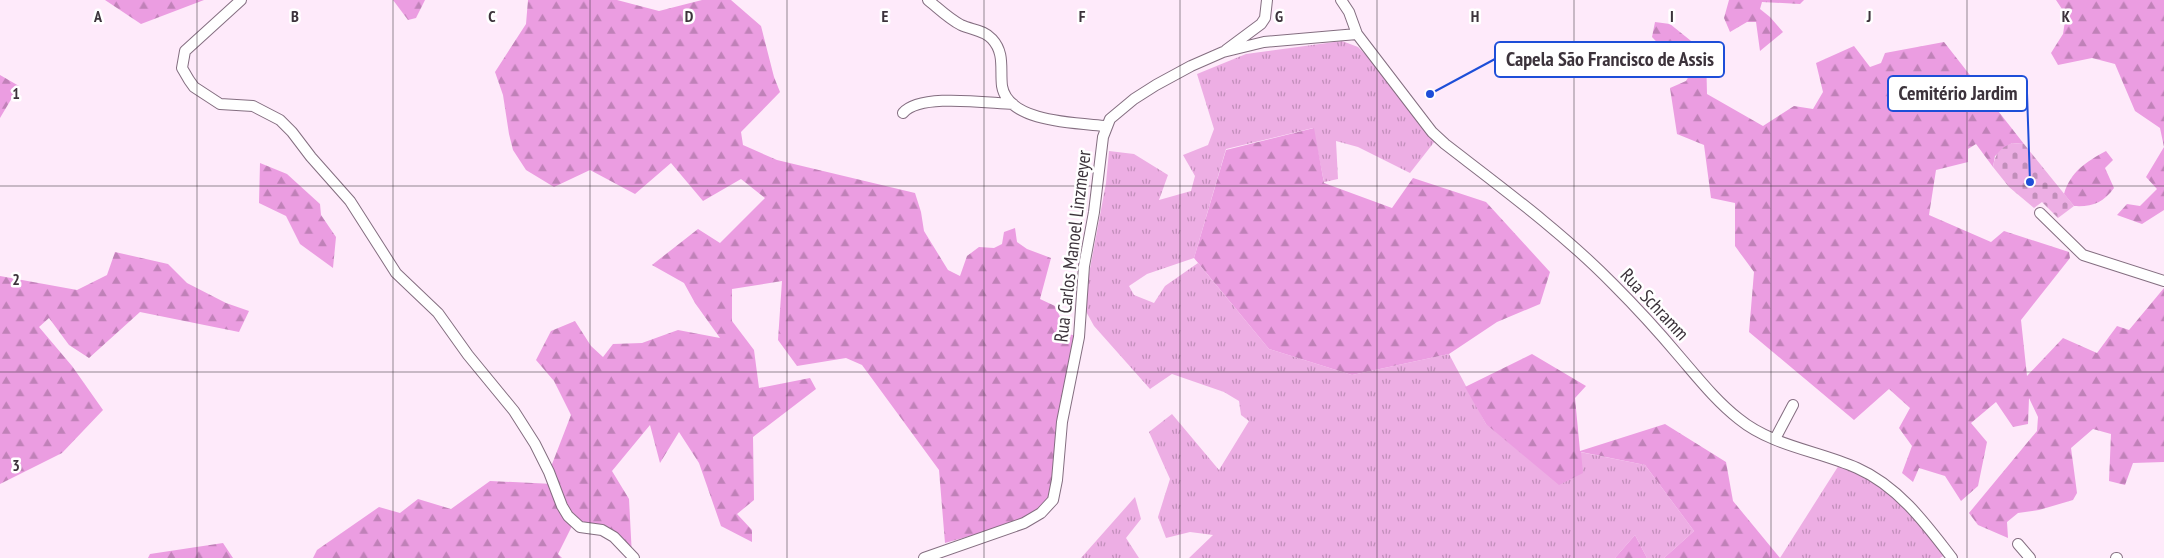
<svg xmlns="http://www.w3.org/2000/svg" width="2164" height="558" viewBox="0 0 2164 558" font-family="'PT Sans Narrow',sans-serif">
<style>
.grass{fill:url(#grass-tufts)}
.forest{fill:url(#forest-firs)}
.cemetery{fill:url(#cemetery-stones)}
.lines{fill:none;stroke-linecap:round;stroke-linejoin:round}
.minor-casing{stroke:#846e80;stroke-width:12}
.minor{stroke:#fff;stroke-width:10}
.grid{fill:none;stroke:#3c333b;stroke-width:1;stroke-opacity:0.55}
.labels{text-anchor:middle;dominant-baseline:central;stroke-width:5;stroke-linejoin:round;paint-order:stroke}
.street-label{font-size:19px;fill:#3c333b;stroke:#fff}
.grid-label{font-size:16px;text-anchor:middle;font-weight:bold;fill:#3c333b;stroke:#fff;stroke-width:5;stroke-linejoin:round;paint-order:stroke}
.leader{fill:none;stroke:#1d4ed8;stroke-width:2}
.callout-dot{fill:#1d4ed8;stroke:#fff;stroke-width:2}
.callout{fill:#fff;stroke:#1d4ed8;stroke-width:2}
.callout-label{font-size:20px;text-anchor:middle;font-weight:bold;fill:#3c333b}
</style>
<defs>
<pattern id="grass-tufts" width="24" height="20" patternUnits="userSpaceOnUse" patternTransform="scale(1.25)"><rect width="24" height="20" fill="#edaee4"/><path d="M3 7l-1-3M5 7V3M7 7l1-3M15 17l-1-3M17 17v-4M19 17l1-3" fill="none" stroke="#c18eba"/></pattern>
<pattern id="forest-firs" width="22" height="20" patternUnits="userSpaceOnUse" patternTransform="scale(1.25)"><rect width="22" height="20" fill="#eb9de1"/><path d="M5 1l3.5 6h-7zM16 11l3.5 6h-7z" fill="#c081b8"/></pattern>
<pattern id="cemetery-stones" width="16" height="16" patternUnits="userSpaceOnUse" patternTransform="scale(1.25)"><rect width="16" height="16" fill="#edaee4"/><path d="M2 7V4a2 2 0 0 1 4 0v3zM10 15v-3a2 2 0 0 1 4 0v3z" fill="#c18eba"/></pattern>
</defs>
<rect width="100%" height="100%" fill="#feeafa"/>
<path class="grass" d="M1342 41 1358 47 1367 56 1435 141 1410 173 1358 147 1336 141 1338 179 1324 182 1313 128 1226 149 1194 258 1147 274 1129 286 1134 295 1154 303 1165 286 1198 263 1269 349 1352 375 1449 354 1486 424 1580 452 1645 465 1694 531 1664 558H1647L1635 535 1615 558H1189L1213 535 1190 532 1166 538 1158 517 1170 479 1149 432 1172 414 1219 470 1249 421 1241 415 1239 401 1224 392 1172 374 1150 389 1094 326 1083 306 1106 183 1109 151 1134 154 1168 175 1159 200 1191 191 1195 176 1183 155 1208 145 1214 129 1197 74 1246 54Z
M1839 465C1885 481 1917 517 1945 555L1940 558H1780Z
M1135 497 1141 519 1126 538 1139 558H1081Z"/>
<path class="forest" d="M105 0H204L141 24Z
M393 0H425L416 18 408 20Z
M528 0H617L659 11 702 0H731L761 26 774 77 780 92 741 132 743 145 777 160 915 193 921 212 924 231 948 270 960 276 967 256 979 247 994 248 1002 244 1004 232 1015 228 1017 242 1027 249 1051 258 1040 299 1055 306 1068 334 1077 336 1051 499 1034 515 998 528 945 543 939 470 862 365 846 358 797 366 778 340 782 281 732 289V321L754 350 759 388 810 378 816 389 753 437 754 500 737 514 752 530V542L721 526 699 463 679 432 660 463 650 425 612 471 629 499 632 556 614 537 574 522 558 554 562 558H313L317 550 379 507 400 513 418 499 451 509 490 481 553 484 549 472 571 415 554 381 536 360 551 331 575 321 591 346 603 357 613 344 642 343 678 330 720 338 695 303 684 283 652 265 698 229 720 243 765 198 741 179 703 201 671 163 635 194 590 170 554 187 526 170 513 150 509 134 503 95 495 72 526 24Z
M1729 0H1804L1800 4 1762 2 1760 9 1770 17 1783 32 1760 51 1756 22H1747L1730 32 1724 18Z
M2056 0H2164V210L2142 224 2117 215 2127 204 2140 206 2157 189 2146 177 2164 147 2160 128 2135 111 2115 64 2092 58 2058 65 2051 53 2063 34 2066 15Z
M1655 22 1670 24 1706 53 1707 94 1763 126 1794 106 1813 109 1823 92 1816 63 1854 46 1870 67 1881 63 1885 53 1944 42 2024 144 2012 143 1995 156 1993 167 1976 144 1968 149V162L1936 170 1929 215 1991 242 2004 231 2069 252 2070 258 2021 320 2027 376 2063 338 2097 353 2117 326 2129 330 2164 288V462L2133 463 2125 485 2109 481 2111 434 2093 429 2071 448 2077 493 2073 500 2039 510 2018 513 2007 522 2008 538 1978 525 1969 513 2037 431 2038 417 2029 398 2028 424 2013 427 1996 402 1971 423 1987 442 1978 486 1961 501 1945 476 1919 468 1913 482 1902 473 1912 446 1899 428 1910 408 1889 389 1854 420 1749 332 1754 272 1735 246V203L1711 198 1704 145 1677 134 1670 88 1686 81 1689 76 1652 37Z
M0 75 19 86 0 118Z
M1314 128 1324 183 1392 208 1413 178 1486 202 1550 272 1540 304 1497 322 1449 354 1352 375 1269 349 1194 258 1226 150Z
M2106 151 2113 160 2105 168 2114 188C2103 203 2092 207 2074 206L2064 194C2071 171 2086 162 2106 151Z
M260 163 287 174 320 204 321 215 336 237 333 268 300 244 286 216 259 203Z
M115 252 168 264 187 283 226 303 249 311 239 332 140 312 89 358 69 345 49 318 39 327 72 366 103 410 62 453 0 484V276L77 290 107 275Z
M1532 354 1586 386 1575 398 1580 451 1665 424 1726 462 1733 501 1780 558H1664L1694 531 1645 465 1581 452 1583 473 1559 485 1486 424 1465 387Z
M1635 535 1647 558H1615Z
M223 543 233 558H148L150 554Z"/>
<path class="cemetery" d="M2012 143 2024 144 2074 206 2058 218 2042 202 2034 208 2009 187 1993 167C1995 154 2000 148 2012 143Z"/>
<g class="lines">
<defs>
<path id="minor" d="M241 0 185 51 182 68 189 80 194 87 220 104 253 106 280 120 292 132 311 157 350 201 396 273 438 313 468 355 514 411 535 444 549 472 562 506 568 516 580 527 602 530 614 537 634 558
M928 0C938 8 949 19 961 25 972 30 984 30 992 39 1005 53 1000 69 1002 86 1008 123 1078 123 1106 126
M1341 0 1349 12 1357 34 1432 132 1445 144C1502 188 1562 232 1613 284 1636 307 1658 331 1679 356 1698 378 1716 401 1739 419 1772 446 1819 451 1857 468 1898 486 1926 524 1952 558
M1226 50 1261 24 1265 18 1267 0
M903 113C920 93 986 103 1013 104
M2040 213 2083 255 2164 281
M1775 439 1793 405
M2018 544 2030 558
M924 558 1024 523 1041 513 1053 500 1057 480 1062 422 1079 337 1084 266 1094 212 1103 137 1110 119 1134 99 1156 85 1191 66 1223 52 1264 42 1357 34
M2116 558H2117"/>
</defs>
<use href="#minor" class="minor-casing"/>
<use href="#minor" class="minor"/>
</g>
<path class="grid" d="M197 0V558M393 0V558M590 0V558M787 0V558M984 0V558M1180 0V558M1377 0V558M1574 0V558M1771 0V558M1967 0V558M0 186H2164M0 372H2164"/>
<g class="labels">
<g class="street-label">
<text transform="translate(1072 246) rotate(-83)">Rua Carlos Manoel Linzmeyer</text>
<text transform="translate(1655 304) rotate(47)">Rua Schramm</text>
</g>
</g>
<g class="grid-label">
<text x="98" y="22">A</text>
<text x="295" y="22">B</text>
<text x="492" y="22">C</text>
<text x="689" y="22">D</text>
<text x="885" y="22">E</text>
<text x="1082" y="22">F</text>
<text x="1279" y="22">G</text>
<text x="1475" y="22">H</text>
<text x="1672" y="22">I</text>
<text x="1869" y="22">J</text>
<text x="2066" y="22">K</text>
<text x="16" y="99">1</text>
<text x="16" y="285">2</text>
<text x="16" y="471">3</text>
</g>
<path class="leader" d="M1430 94L1495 59M2030 182L2027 93"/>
<g class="callout-dot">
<circle cx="1430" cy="94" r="5"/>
<circle cx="2030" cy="182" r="5"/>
</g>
<g class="callout">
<rect x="1495" y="42" width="229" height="35" rx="5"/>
<rect x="1888" y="76" width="139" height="35" rx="5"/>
</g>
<g class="callout-label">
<text x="1610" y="66">Capela São Francisco de Assis</text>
<text x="1958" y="100">Cemitério Jardim</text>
</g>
</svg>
